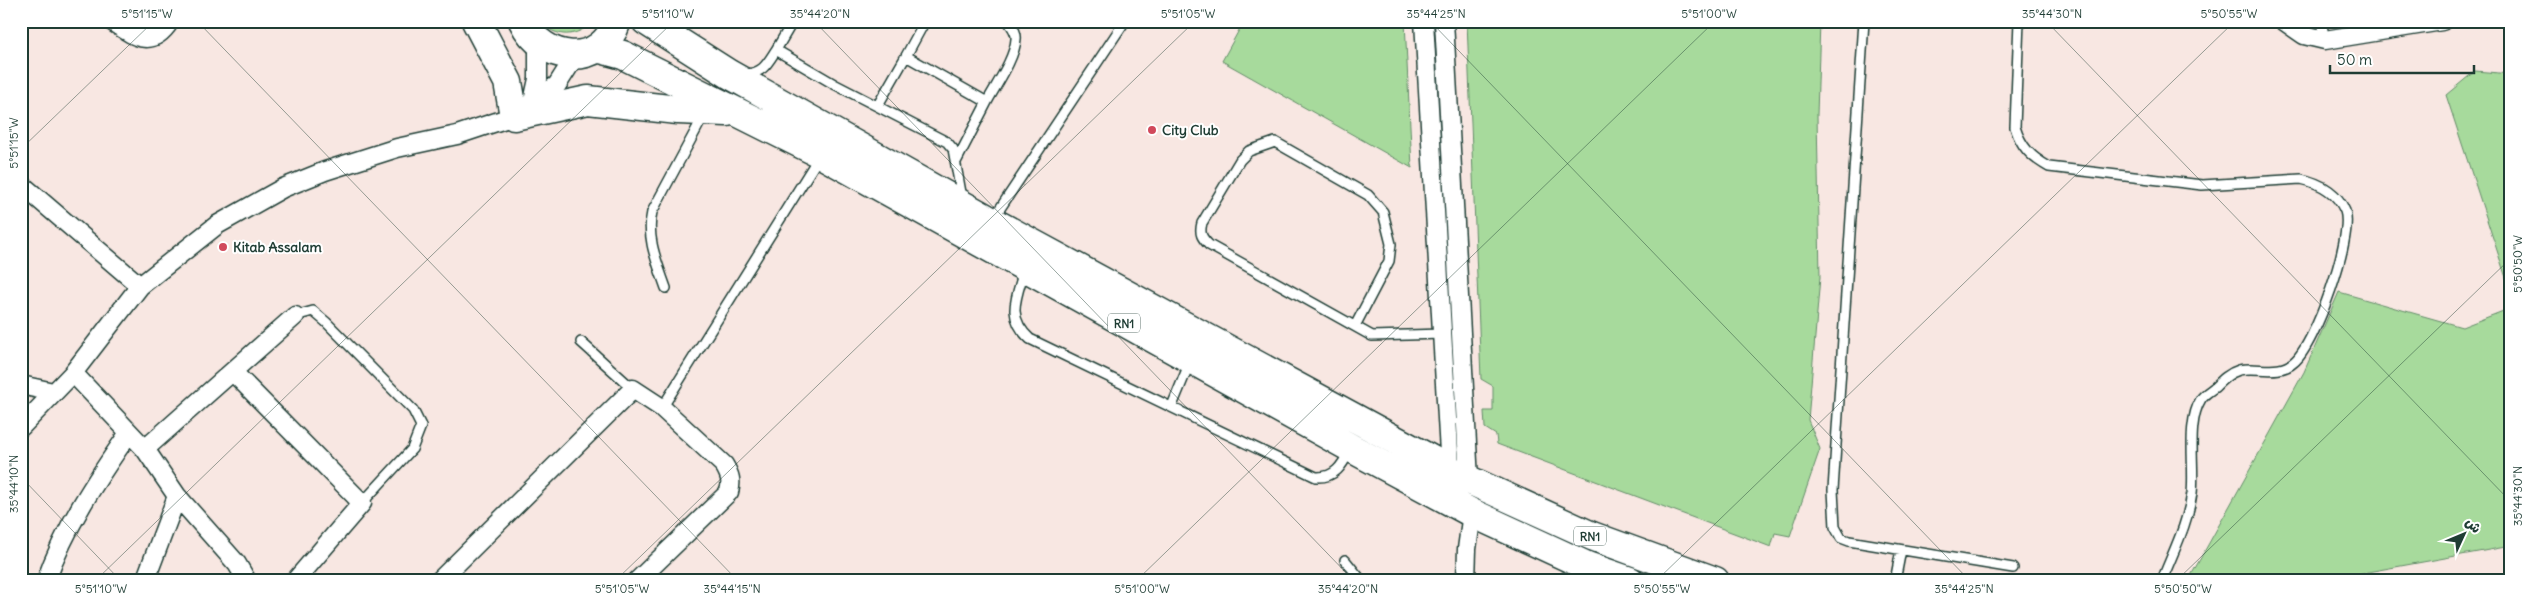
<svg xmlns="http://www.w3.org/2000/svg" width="2532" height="602" viewBox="0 0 2532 602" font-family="Delius,'Playpen Sans Arabic',sans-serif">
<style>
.green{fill:#a7da9c;stroke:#638c68}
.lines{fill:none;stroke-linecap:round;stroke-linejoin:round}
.service-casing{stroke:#1f3d34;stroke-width:12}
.minor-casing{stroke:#1f3d34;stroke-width:21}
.trunk-casing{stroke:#1f3d34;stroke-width:31}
.service{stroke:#fff;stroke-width:9}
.minor{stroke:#fff;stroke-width:18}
.trunk{stroke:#fff;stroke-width:28}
.ticks{fill:none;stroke:#1f3d34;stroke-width:1;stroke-opacity:0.45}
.poi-dot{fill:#d1495b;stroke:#fff;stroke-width:2}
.labels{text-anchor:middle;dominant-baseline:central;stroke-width:4;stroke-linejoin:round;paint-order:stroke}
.shield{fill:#fff;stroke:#627771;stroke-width:1}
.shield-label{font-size:12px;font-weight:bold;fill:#1f3d34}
.poi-label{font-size:14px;font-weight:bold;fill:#1f3d34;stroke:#fff;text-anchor:start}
.neatline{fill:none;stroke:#1f3d34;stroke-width:2}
.ticks-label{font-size:12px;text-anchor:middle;fill:#1f3d34}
</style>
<rect width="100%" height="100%" fill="#f8e7e2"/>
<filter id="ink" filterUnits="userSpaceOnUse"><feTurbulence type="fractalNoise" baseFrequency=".02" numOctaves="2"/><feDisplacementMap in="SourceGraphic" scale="10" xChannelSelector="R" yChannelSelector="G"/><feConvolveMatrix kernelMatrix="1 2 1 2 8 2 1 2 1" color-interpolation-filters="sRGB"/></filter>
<g filter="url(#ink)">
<path class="green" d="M540 21H593C577 38 556 39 540 21Z
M1244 21H1405L1412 168 1222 61Z
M1467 21H1820L1817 115 1820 277 1808 420 1820 449 1790 536 1775 533 1771 547 1497 444 1496 435 1485 428 1484 411H1493V386L1481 379Z
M2475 71 2511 74V293L2446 95Z
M2339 292 2462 327 2511 308V546L2318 581H2188L2304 372Z"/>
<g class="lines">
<defs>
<path id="service" d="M1864 21 1833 490 1835 527 1841 538 1849 541 2013 568
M2019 21 2015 127C2021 147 2031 157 2049 167L2202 185 2301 179C2320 183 2337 192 2345 211 2354 236 2315 345 2294 362 2279 376 2257 366 2239 370 2229 373 2222 380 2215 387 2210 391 2204 394 2201 399 2186 423 2195 465 2192 493 2188 523 2174 550 2163 578
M2321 21 2325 40
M776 50 793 21
M906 56 925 21
M746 74C763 73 767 64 776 50L834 84 947 142 953 149 962 198
M987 102C996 85 1015 58 1016 39 1017 32 1012 27 1008 21
M878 105 906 56 987 102 956 162
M993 219 1125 21
M1024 271C1016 299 1006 317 1030 339L1316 477C1335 478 1342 466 1350 450
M666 288C657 262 646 238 652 212L704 115
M295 316 313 311 326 322 413 410 421 426 412 449 362 503
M1355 326 1389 261 1391 244 1383 212 1368 195 1275 142 1249 151 1240 160 1202 223C1199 234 1202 238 1209 245L1372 336 1443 334
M581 342 633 389
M1172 406 1190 362
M662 408 819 157
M1345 560 1362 581
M1895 581 1901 550"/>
<path id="minor" d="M111 21C133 35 151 51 170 21
M1424 21 1450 470
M1444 21 1469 480
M2284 21 2304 35 2325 40 2442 21
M533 102 538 79V44
M21 184 140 286
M233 372 362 503 295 581
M73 373 145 449 177 496 237 564 247 581
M21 385 53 392
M21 427 73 373 140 286 217 225 283 188 325 171 397 148 457 135 514 116 557 85 576 55
M145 449 295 316
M46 581C65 527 96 480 129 433
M145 581 177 496
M439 581 633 389 662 408 724 465C730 475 732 481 729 492L637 581
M1466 581 1467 549 1472 513"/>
<path id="trunk" d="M476 21 508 82 514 116 588 100 678 110 727 112
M523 21C543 63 601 69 617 21
M646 21 729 74 991 221 1469 480 1592 536 1715 581
M597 48 623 55 821 154 1351 448 1472 513 1587 566 1630 581"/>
</defs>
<use href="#service" class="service-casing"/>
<use href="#minor" class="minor-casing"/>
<use href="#trunk" class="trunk-casing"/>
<use href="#service" class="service"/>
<use href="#minor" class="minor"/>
<use href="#trunk" class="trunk"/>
</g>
</g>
<path class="ticks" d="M197 21 738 581M814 21 1354 581M1430 21 1970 581M2046 21 2511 502M21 149 154 21M21 477 121 581M95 581 674 21M615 581 1195 21M1136 581 1715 21M1656 581 2235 21M2176 581 2511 258"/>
<g class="poi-dot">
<circle cx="1152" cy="130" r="5"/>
<circle cx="223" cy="247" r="5"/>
</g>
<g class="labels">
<g class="shield">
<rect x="1108" y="313.5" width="32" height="19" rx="4"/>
<rect x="1574" y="526.5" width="32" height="19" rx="4"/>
</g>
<g class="shield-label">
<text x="1124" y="323">RN1</text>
<text x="1590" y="536">RN1</text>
</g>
<g class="poi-label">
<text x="1162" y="130">City Club</text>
<text x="233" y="247">Kitab Assalam</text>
</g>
</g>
<rect width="2532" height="602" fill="none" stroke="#fff" stroke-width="55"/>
<g transform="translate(2464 534) rotate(46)" stroke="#ffffff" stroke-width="4" paint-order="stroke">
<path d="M0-4L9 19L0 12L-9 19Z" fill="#1f3d34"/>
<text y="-8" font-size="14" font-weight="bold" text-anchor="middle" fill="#1f3d34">ش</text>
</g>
<path d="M2330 65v8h144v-8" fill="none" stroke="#1f3d34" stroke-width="2.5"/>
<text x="2337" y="65" font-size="15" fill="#1f3d34" stroke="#ffffff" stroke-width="4" paint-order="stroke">50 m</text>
<rect x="28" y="28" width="2476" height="546" class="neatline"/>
<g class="ticks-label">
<text x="147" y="18">5°51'15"W</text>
<text x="668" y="18">5°51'10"W</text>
<text x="820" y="18">35°44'20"N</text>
<text x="1188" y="18">5°51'05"W</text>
<text x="1436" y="18">35°44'25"N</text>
<text x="1709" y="18">5°51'00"W</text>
<text x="2052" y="18">35°44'30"N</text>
<text x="2229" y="18">5°50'55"W</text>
<text transform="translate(14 143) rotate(-90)" y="4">5°51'15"W</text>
<text transform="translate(2518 264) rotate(-90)" y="4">5°50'50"W</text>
<text transform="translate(14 484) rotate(-90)" y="4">35°44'10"N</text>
<text transform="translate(2518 496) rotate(-90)" y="4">35°44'30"N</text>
<text x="101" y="593">5°51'10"W</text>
<text x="622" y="593">5°51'05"W</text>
<text x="732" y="593">35°44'15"N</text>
<text x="1142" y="593">5°51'00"W</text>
<text x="1348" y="593">35°44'20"N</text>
<text x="1662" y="593">5°50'55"W</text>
<text x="1964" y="593">35°44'25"N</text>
<text x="2183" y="593">5°50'50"W</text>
</g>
</svg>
